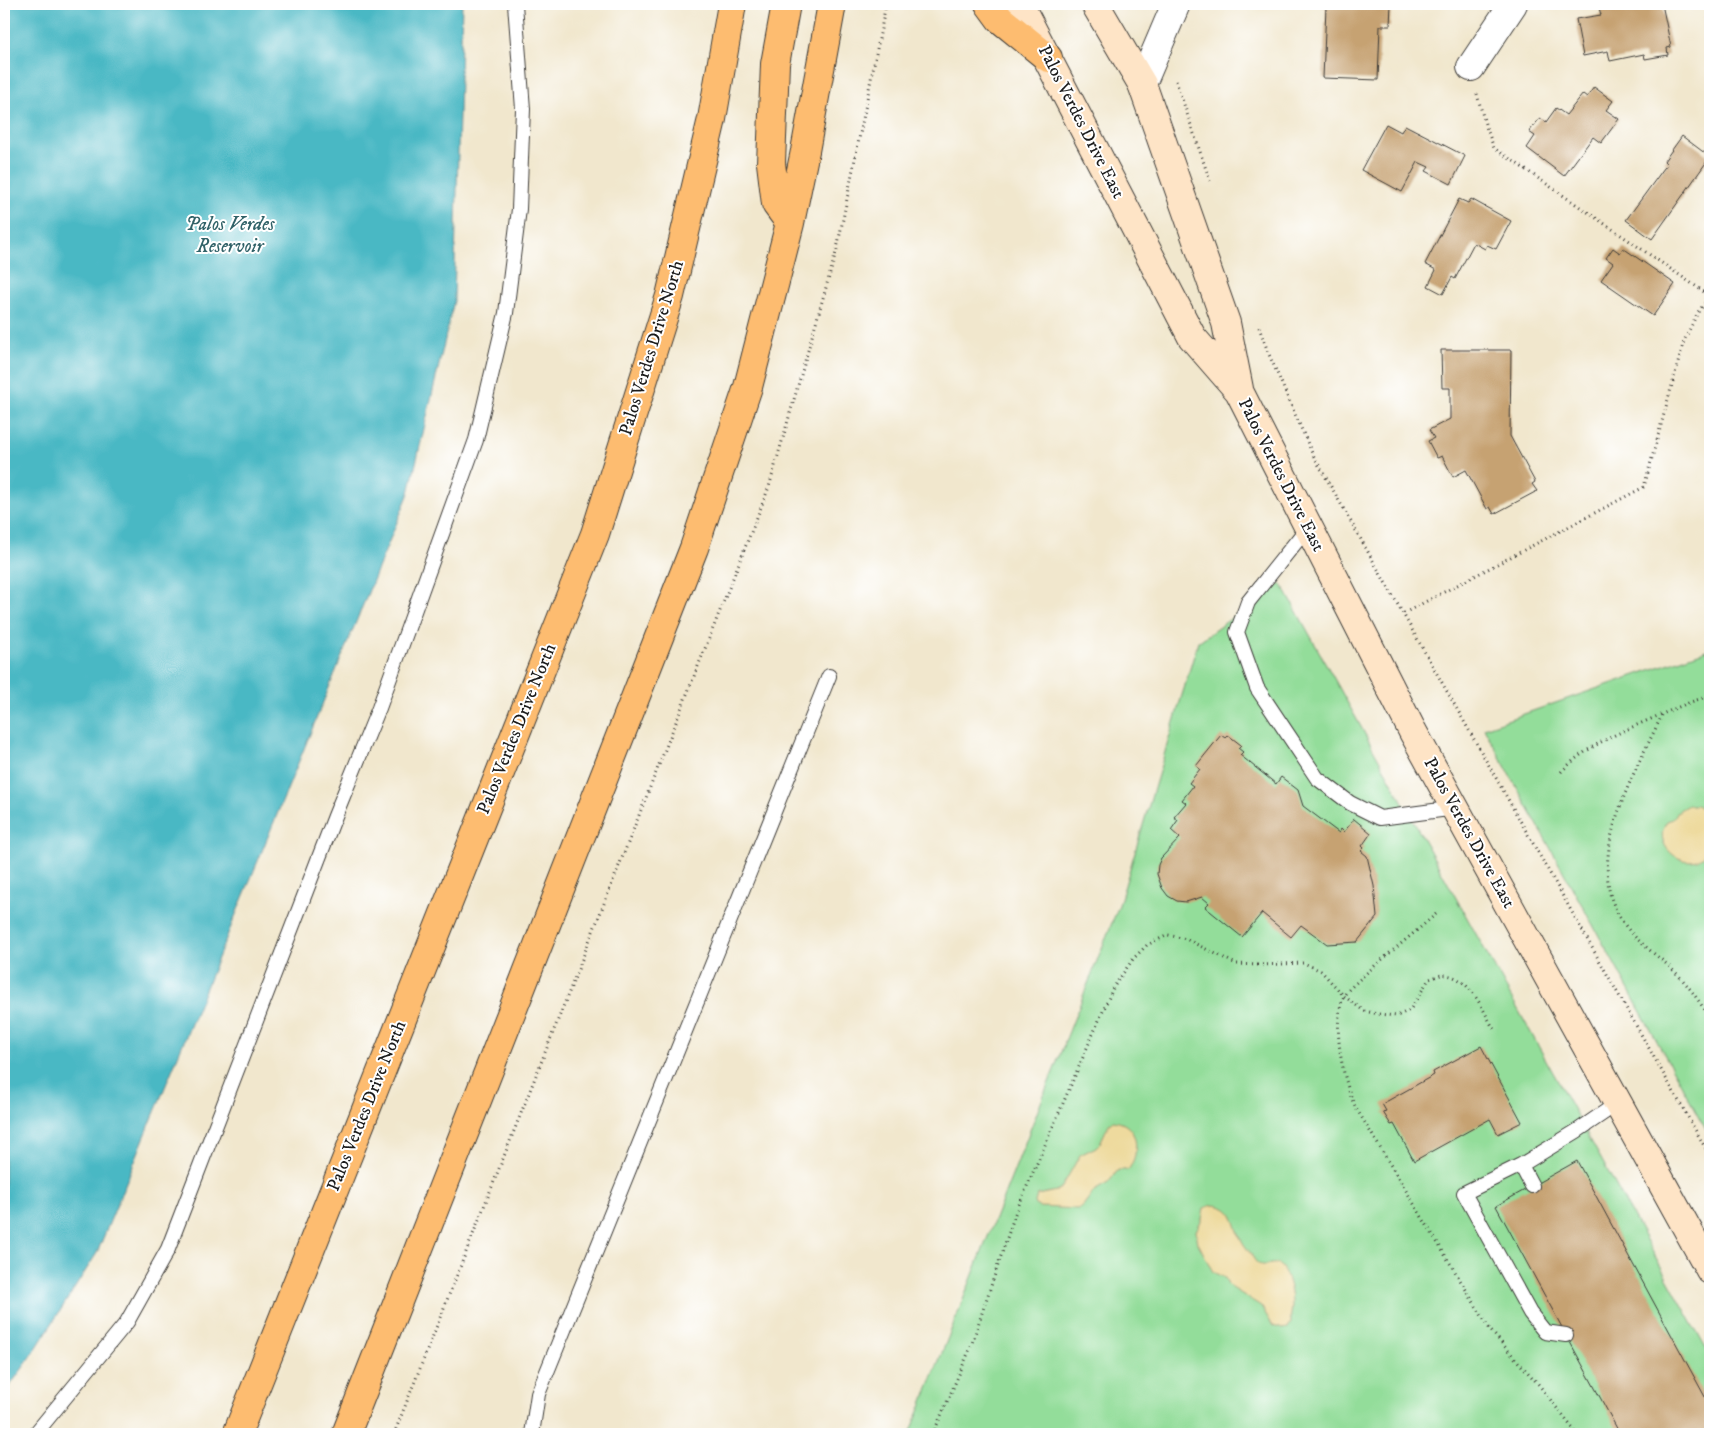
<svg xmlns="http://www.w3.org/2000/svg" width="1714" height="1438" viewBox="0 0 1714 1438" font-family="'IM FELL DW Pica',serif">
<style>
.green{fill:#93dd9a;stroke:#587c5b}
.sand{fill:#eeda9e;stroke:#857b5d}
.water{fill:#4ab8c4;stroke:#336a70}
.building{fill:#c6a272}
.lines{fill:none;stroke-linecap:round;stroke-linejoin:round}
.lane-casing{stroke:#3c3a37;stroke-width:16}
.street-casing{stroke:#3c3a37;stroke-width:30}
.secondary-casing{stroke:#3c3a37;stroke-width:30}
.primary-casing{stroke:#3c3a37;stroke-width:30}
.path{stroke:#3c3a37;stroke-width:3;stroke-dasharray:1 4;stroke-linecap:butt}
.lane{stroke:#fff;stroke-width:14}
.street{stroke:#fff;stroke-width:28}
.secondary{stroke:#fee4c6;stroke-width:28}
.primary{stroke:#fdbc70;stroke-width:28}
.labels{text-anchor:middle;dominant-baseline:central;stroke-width:4;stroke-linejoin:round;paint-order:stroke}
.street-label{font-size:18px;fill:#1c1c1c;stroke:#fff}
.water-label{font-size:19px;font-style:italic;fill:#316268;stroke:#fff}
</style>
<rect width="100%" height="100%" fill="#fff"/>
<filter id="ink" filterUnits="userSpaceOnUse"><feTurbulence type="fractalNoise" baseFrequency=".02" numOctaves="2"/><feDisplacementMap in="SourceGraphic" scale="10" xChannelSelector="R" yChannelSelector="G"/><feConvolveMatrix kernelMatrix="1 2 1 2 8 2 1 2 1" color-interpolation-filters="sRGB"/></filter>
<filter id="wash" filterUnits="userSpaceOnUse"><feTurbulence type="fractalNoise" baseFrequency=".0096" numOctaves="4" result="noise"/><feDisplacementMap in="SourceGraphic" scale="20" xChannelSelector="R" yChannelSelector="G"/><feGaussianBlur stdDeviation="1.12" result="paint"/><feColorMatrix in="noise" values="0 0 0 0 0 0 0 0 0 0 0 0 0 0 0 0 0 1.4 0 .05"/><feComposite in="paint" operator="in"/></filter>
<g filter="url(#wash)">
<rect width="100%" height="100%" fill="#f1e7cd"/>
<path class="green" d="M1281 583 1710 1355V1434H910L1119 905 1198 642Z
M1710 649V1137L1484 728Z"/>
<path class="sand" d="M1688 805H1697L1710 816C1710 826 1713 839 1709 848 1697 878 1647 850 1667 821L1673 819 1678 811Z
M1113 1121C1139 1123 1141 1153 1128 1170H1118L1108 1183 1094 1191 1082 1207 1077 1209 1040 1207 1036 1205 1035 1202 1037 1195 1056 1191 1062 1187 1080 1155 1096 1147 1100 1143 1109 1124Z
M1213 1205C1234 1207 1234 1221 1240 1237 1242 1242 1245 1246 1248 1250 1251 1254 1254 1260 1257 1263 1266 1270 1276 1256 1284 1271 1289 1280 1292 1294 1292 1304 1292 1312 1290 1314 1291 1323L1288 1328 1283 1329 1273 1326 1261 1306 1229 1286 1225 1278 1213 1272 1198 1243 1196 1231 1202 1219 1204 1208Z"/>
<path class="water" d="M4 4H462L454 301 409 493 97 1253 30 1358 4 1394Z"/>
<g id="blocks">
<path class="building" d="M1322 4H1391L1390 26H1380L1378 80 1323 78 1326 7H1322Z
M1598 4H1662L1671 47 1667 48 1668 55 1645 59 1644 54 1610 61 1608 51 1583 56 1576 19 1601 15Z
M1594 87 1613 101 1606 110 1619 119 1601 143 1593 137 1564 176 1527 148 1535 136 1529 132 1540 118 1546 122 1556 108 1566 115 1583 94 1587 97Z
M1386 124 1401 132 1405 125 1465 156 1451 184 1426 171 1429 167 1418 162 1402 192 1361 170Z
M1682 136 1710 157 1652 239 1626 220 1667 164 1664 161Z
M1459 199 1468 203 1471 199 1511 221 1496 249 1487 245 1485 249 1474 243 1455 279 1452 277 1443 294 1428 286 1436 270 1425 264Z
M1613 248 1620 253 1623 248 1675 284 1653 316 1601 280 1613 263 1606 258Z
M1441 350H1511L1510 436 1535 482 1532 484 1537 491 1494 514 1490 507 1487 509 1466 470 1453 477 1442 456 1437 458 1428 441 1434 438 1429 430 1450 419V388H1442Z
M1221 735 1225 738 1228 735 1241 745 1238 748 1243 752 1240 755 1276 784 1281 777 1298 790 1303 806 1339 833 1341 829 1344 832 1354 819 1371 833 1362 846 1364 848 1361 851 1367 856 1374 886 1377 917 1357 942 1327 944 1301 925 1291 937 1262 913 1242 937 1205 907 1209 903 1202 897 1186 902 1177 901 1168 896 1162 888 1157 874 1158 865 1161 858 1180 838 1171 830 1178 820 1174 817 1186 803 1182 800 1193 786 1189 783 1200 769 1196 766Z
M1481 1046 1522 1122 1498 1134 1490 1119 1414 1161 1394 1124 1391 1125 1383 1112 1386 1111 1382 1104 1434 1075 1433 1072Z
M1577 1161 1710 1406V1434H1620L1496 1206Z"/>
</g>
</g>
<g filter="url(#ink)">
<use href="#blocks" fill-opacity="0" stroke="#3c3a37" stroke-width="1"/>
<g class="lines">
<defs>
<path id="lane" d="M1308 527 1248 602 1237 632 1257 688 1317 778 1350 803 1380 818 1456 808
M1521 1165 1464 1193 1530 1313 1545 1332 1566 1335
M1532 1186 1521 1165 1577 1131 1618 1103
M35 1434 127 1322 168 1249 335 816 379 708 476 440 506 313 519 209 523 109 515 4
M532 1434 538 1394 829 676"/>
<path id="street" d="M1471 67 1513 4
M1142 84 1176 4"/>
<path id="secondary" d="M1019 4 1192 337 1239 391 1413 732 1710 1270
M1095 4 1142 84 1226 323 1239 389"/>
<path id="primary" d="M786 4 775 64 771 163 776 204 790 223
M989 4 1000 19 1048 58
M237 1434 595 534 670 296 712 119 732 4
M346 1434 694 548 748 387 790 223 805 151 832 4"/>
</defs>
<use href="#lane" class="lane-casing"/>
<use href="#street" class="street-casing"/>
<use href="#secondary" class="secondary-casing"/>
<use href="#primary" class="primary-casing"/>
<path class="path" d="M1176 81 1210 181
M1477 94 1485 124 1494 148 1710 296
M1259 327 1268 352 1312 453 1710 1156
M1404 613 1644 487 1684 341 1698 312 1710 297
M1662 715C1636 771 1582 859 1621 919 1634 941 1657 954 1675 972 1689 985 1699 1002 1710 1017
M1561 772C1589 744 1617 734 1653 718 1672 710 1690 701 1710 696
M1436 914C1411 936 1384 957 1360 979 1355 984 1347 990 1344 996 1331 1023 1343 1083 1356 1108L1491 1331 1539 1385 1577 1434
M394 1434 769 487 837 249 886 4
M933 1434 970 1349 1015 1214 1113 988 1133 959 1147 945 1168 935 1186 939 1236 964 1260 965 1304 963 1321 971 1344 996 1364 1011 1378 1014 1397 1016 1410 1010 1429 979C1433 978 1437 976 1441 975 1469 973 1483 1011 1495 1031"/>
<use href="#lane" class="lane"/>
<use href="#street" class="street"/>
<use href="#secondary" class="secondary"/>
<use href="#primary" class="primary"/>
</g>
</g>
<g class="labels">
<g class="street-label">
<text transform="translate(1081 122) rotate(63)">Palos Verdes Drive East</text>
<text transform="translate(652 348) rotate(-73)">Palos Verdes Drive North</text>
<text transform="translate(1281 475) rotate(63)">Palos Verdes Drive East</text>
<text transform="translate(517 729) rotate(-68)">Palos Verdes Drive North</text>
<text transform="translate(1469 833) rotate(61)">Palos Verdes Drive East</text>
<text transform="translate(367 1106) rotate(-68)">Palos Verdes Drive North</text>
</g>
<g class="water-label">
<text x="230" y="224">Palos Verdes<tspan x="230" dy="22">Reservoir</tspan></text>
</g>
</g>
<rect width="1714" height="1438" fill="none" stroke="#fff" stroke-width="20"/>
</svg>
